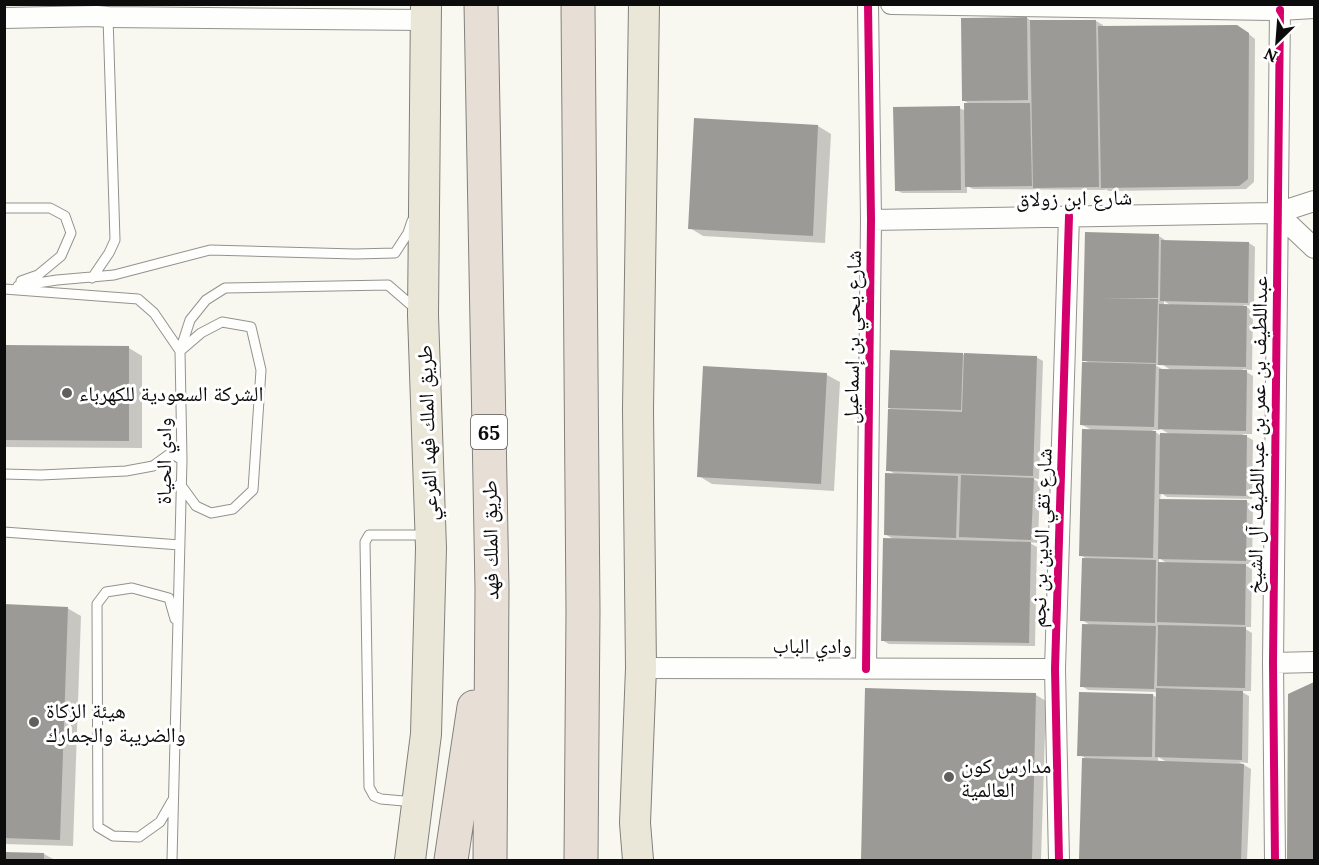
<svg xmlns="http://www.w3.org/2000/svg" width="1319" height="865" viewBox="0 0 1319 865" font-family="Lora,'Noto Naskh Arabic',serif">
<style>
.shadow{fill:#0003;fill-rule:evenodd}
.building{fill:#9c9a96}
.lines{fill:none;stroke-linecap:round;stroke-linejoin:round}
.lane-casing{stroke:#93928f;stroke-width:11}
.street-casing{stroke:#93928f;stroke-width:22}
.primary-casing{stroke:#80807c;stroke-width:32}
.highway-casing{stroke:#80807c;stroke-width:35}
.lane{stroke:#fefefd;stroke-width:9}
.street{stroke:#fefefd;stroke-width:20}
.primary{stroke:#eae7d9;stroke-width:30}
.highway{stroke:#e7dfd6;stroke-width:33}
.cycleway-casing{stroke:#fff;stroke-width:11}
.cycleway{stroke:#d6006c;stroke-width:8}
.poi-dot{fill:#5f5f5c;stroke:#fff;stroke-width:2}
.labels{text-anchor:middle;dominant-baseline:central;stroke-width:6;stroke-linejoin:round;paint-order:stroke}
.shield{fill:#fff;stroke:#555;stroke-width:1.5}
.shield-label{font-size:20px;font-weight:bold;fill:#0c0c0c}
.street-label{font-size:21px;fill:#0c0c0c;stroke:#fff}
.poi-label{font-size:21px;fill:#0c0c0c;stroke:#fff;text-anchor:start}
</style>
<rect width="100%" height="100%" fill="#f9f8f0"/>
<path class="shadow" d="M1027 18 1033 22 1096 21 1103 25V28L1244 30 1255 39 1254 182 1246 189 1109 191 1105 189V190L973 189 967 186V193H902L896 190 959 108 966 111 971 105 963 100Z
M818 126 831 134 825 243 703 236 690 228Z
M1087 234 1159 236 1165 240V242L1249 243 1255 247 1254 306 1243 305 1253 311 1252 370 1242 369 1253 376 1252 434H1242L1253 440 1252 499 1167 497 1161 493 1160 500 1247 502 1253 506 1252 564H1243L1252 569 1251 627H1242L1252 633 1251 691H1240L1249 696 1248 763 1239 762 1251 769 1247 860H1080L1084 757 1079 755 1153 695 1157 698 1158 692 1088 690 1082 686 1090 625 1082 620 1087 559 1080 555 1092 430 1082 425 1091 364 1084 360ZM1164 301 1172 306H1164ZM1155 365H1163L1171 370 1162 369ZM1161 429 1171 435H1160L1152 430H1160ZM1159 558 1168 564 1159 563ZM1158 757 1167 762H1158Z
M4 347 129 348 142 356V448L4 447Z
M891 352 1036 357 1043 361 1039 479 1032 478 1040 483 1038 543 1028 542 1037 547 1035 646 889 644 882 640 895 540 885 534 897 475 888 470Z
M827 375 840 382 834 491 712 484 699 476Z
M4 606 67 608 81 616 73 846 4 844Z
M1314 683V860H1288L1290 695Z
M867 690 1036 695 1046 701 1041 860H862Z
M4 853 44 854 55 860H4Z"/>
<path class="building" d="M1027 17 1028 100 962 101 961 18Z
M1030 20H1096L1099 187 1033 188Z
M1237 25 1249 33 1248 179 1239 186 1101 188 1098 26Z
M964 103H1030L1032 186 965 187Z
M960 106 961 190 895 191 893 107Z
M694 118 818 125 813 236 688 229Z
M1085 232 1159 234 1158 298H1102L1158 299 1156 363 1082 361Z
M1161 240 1249 242 1248 303 1160 301Z
M1159 304 1247 306 1246 367 1158 365Z
M4 345 129 346V441L4 440Z
M890 350 963 353 961 410 888 408Z
M964 353 1037 356 1033 476 886 471 888 409 962 412Z
M1082 362 1156 364 1154 427 1080 425Z
M703 366 827 373 821 484 697 477Z
M1159 369 1247 370 1246 431 1158 429Z
M1082 429 1156 431 1153 558 1079 556Z
M1160 433 1247 435 1246 496 1159 494Z
M885 473 958 476 956 538 884 535Z
M961 475 1034 478 1031 540 959 537Z
M1159 499 1247 500 1246 561 1158 559Z
M883 538 1031 542 1029 643 881 641Z
M1082 558 1156 560 1155 623 1080 621Z
M1158 562 1246 564 1245 625 1157 622Z
M4 604 68 607 60 840 4 838Z
M1082 624 1156 626 1154 689 1080 687Z
M1158 625 1246 627 1245 688 1157 686Z
M1314 682V860H1287L1288 694Z
M865 688 1036 693 1032 860H861Z
M1156 688 1243 691 1242 760 1155 757Z
M1079 692 1153 694 1152 757 1077 756Z
M1082 758 1244 764 1241 860H1079Z
M4 852 44 853V860H4Z"/>
<g class="lines">
<defs>
<path id="lane" d="M4 208H50L65 216 71 233 61 256 38 275 21 281
M92 278 109 253 115 240 108 17
M18 286 57 280 114 275 210 250 355 254 395 253 408 233 412 221
M4 289 138 299 154 313 180 351 201 333 222 322 251 327 261 370 253 490 233 509 211 513 196 506 180 484
M4 474 41 475 126 471 153 466 171 453 182 460
M4 532 180 545
M172 801 160 822 139 837 113 836 98 827 97 604 106 592 132 588 169 598 175 619
M415 802 381 799 374 796 369 787 365 542 369 535H425
M172 860 182 460 180 351 190 320 206 300 225 288 388 285 417 310"/>
<path id="street" d="M891 4 1280 10 1314 8
M4 18 97 16 108 17 425 20
M1277 213 1314 248
M871 220 1277 213 1314 201
M1273 663 1314 662
M641 668 1055 669
M866 669 871 220 868 4
M1059 860 1055 669 1069 216
M1275 860 1273 663 1280 10"/>
<path id="primary" d="M410 860 426 734 431 548 423 315 426 4
M638 860 635 823 641 668 638 410 644 4"/>
<path id="highway" d="M481 4 492 589 490 860
M578 4 583 611 581 860
M451 860 474 707"/>
</defs>
<use href="#lane" class="lane-casing"/>
<use href="#street" class="street-casing"/>
<use href="#primary" class="primary-casing"/>
<use href="#highway" class="highway-casing"/>
<use href="#lane" class="lane"/>
<use href="#street" class="street"/>
<use href="#primary" class="primary"/>
<use href="#highway" class="highway"/>
<defs>
<path id="cycleway" d="M866 669 871 220 868 4
M1059 860 1055 669 1069 216
M1275 860 1273 663 1280 10"/>
</defs>
<use href="#cycleway" class="cycleway-casing"/>
<use href="#cycleway" class="cycleway"/>
</g>
<g class="poi-dot">
<circle cx="67" cy="393" r="6"/>
<circle cx="34" cy="722" r="6"/>
<circle cx="949" cy="777" r="6"/>
</g>
<g class="labels">
<rect class="shield" x="471" y="415" width="36" height="34" rx="4.5"/>
<g class="shield-label">
<text x="489" y="432">65</text>
</g>
<g class="street-label">
<text transform="translate(1074 198) rotate(-1)">شارع ابن زولاق</text>
<text transform="translate(852 337) rotate(-89)">شارع يحي بن إسماعيل</text>
<text transform="translate(427 433) rotate(-92)">طريق الملك فهد الفرعي</text>
<text transform="translate(1257 435) rotate(-89)">عبداللطيف بن عمر بن عبداللطيف آل الشيخ</text>
<text transform="translate(163 461) rotate(-90)">وادي الحياة</text>
<text transform="translate(1041 538) rotate(-88)">شارع تقي الدين بن نجم</text>
<text transform="translate(490 540) rotate(-91)">طريق الملك فهد</text>
<text x="812" y="645">وادي الباب</text>
</g>
<g class="poi-label">
<text x="79" y="393">الشركة السعودية للكهرباء</text>
<text x="46" y="710">هيئة الزكاة<tspan x="46" dy="24">والضريبة والجمارك</tspan></text>
<text x="961" y="765">مدارس كون<tspan x="961" dy="24">العالمية</tspan></text>
</g>
</g>
<rect width="1319" height="865" fill="none" stroke="#0c0c0c" stroke-width="12"/>
<g transform="translate(1277 42) rotate(205)" stroke="#ffffff" stroke-width="4.5" paint-order="stroke">
<path d="M0-4.5L10 22L0 15L-10 22Z" fill="#0c0c0c"/>
<text y="-9" font-size="16" font-weight="bold" text-anchor="middle" fill="#0c0c0c">N</text>
</g>
</svg>
